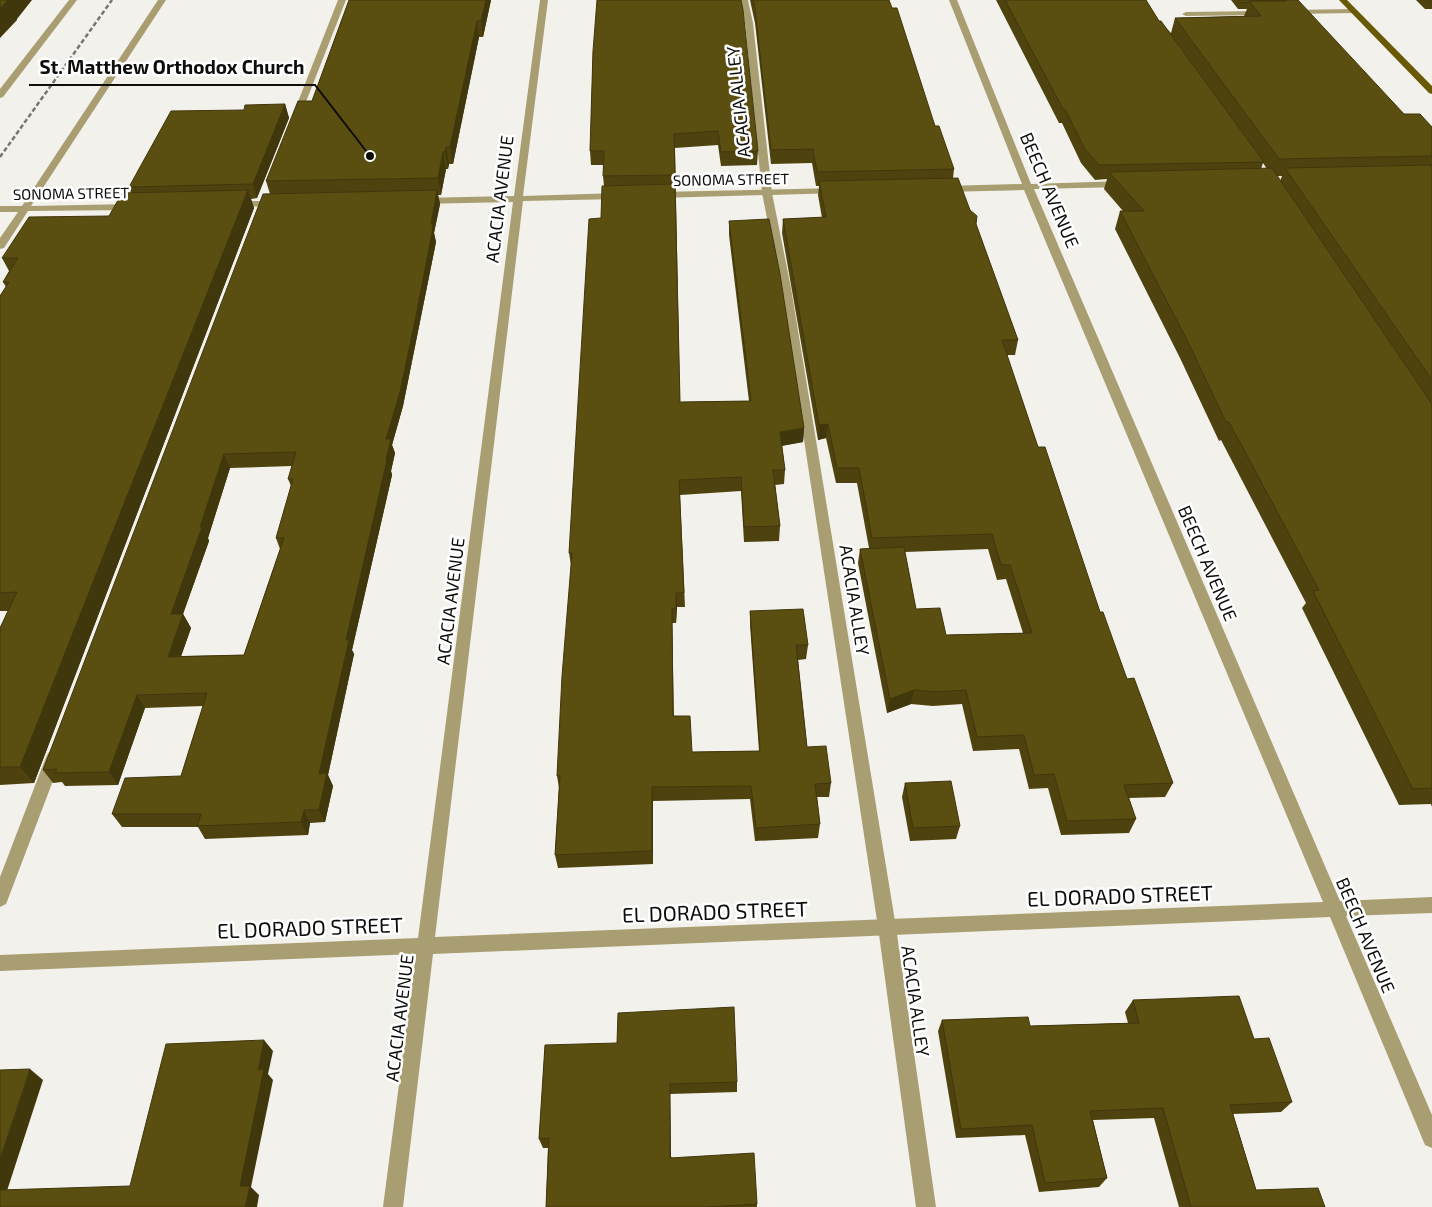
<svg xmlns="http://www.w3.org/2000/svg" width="1432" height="1207" viewBox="0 0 1432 1207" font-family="'Exo 2',sans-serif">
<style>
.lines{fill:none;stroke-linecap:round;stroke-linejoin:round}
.service{fill:#a99e71;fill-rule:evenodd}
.minor{fill:#a99e71;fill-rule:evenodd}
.primary{fill:#695904;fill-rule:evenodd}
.rail{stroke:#777673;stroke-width:2.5;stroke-dasharray:4.5 2.5;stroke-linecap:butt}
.wall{fill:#4e430f;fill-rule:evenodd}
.shaded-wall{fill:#40370c}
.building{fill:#5b4e11;stroke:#40370c;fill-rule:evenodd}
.labels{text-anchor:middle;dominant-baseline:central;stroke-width:5;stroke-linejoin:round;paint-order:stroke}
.far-street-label{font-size:15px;fill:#0d0d0b;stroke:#fff}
.street-label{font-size:18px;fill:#0d0d0b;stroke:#fff}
.near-street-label{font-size:21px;fill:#0d0d0b;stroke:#fff}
.leader{fill:none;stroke:#0d0d0b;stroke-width:2}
.callout-dot{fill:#0d0d0b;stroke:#fff;stroke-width:2}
.callout-label{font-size:19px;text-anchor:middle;font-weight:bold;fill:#0d0d0b;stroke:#fff;stroke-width:5;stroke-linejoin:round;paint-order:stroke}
</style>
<rect width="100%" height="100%" fill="#f3f1ec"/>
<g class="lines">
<path class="service" d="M338 0H346L300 117 293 119 292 117Z
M740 0H748L753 23 772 193 791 288 896 927 936 1207H916L878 927 781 288 762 193 745 23Z
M1354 9 1358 11 1357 13 1289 14 1285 12 1289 10Z
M1263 11H1266V15L1186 16 1182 14 1186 12Z
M54 751 59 752 62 757 8 899 6 904 0 907V877L46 757 49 752Z"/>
<path class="minor" d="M69 0H77L3 97 0 98V89Z
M158 0H166L31 206 132 204 137 207 132 210 28 211 4 248 0 249V238L18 212H0V206H22Z
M540 0H548L523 196 619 193 624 196 619 199 523 201 435 937 1323 902 1024 190 943 192 938 189 943 186 1022 184 949 0H957L1031 184 1124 181 1129 184 1124 187 1034 189 1340 901 1432 897V913L1346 916 1432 1115V1148L1425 1145 1330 917 433 954 403 1207H383L416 954 0 971V955L418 938 513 202 421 204 416 201 421 198 514 196Z
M837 188 842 191 840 193 658 198 653 195 658 192Z
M233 201H277L282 204 277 207 230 206 228 204Z"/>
<path class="primary" d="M1339 0H1347L1432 86V94L1429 93Z"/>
<path class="rail" d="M0 157 112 0"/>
</g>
<path class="wall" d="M349 0H491L483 37H479L453 164H449L448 169H446L441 195H438L440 204 434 233 436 242 403 406 392 445 395 453 391 471 392 475 352 650 354 654 328 775 333 786 325 822 310 823 308 835 205 839 198 827H122L112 814 181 776 203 706 145 708 118 785 65 786 62 782 53 783 43 770 270 194 266 181 312 101ZM292 466 288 479 291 486 276 538 280 549 244 655 181 656 191 628 183 614 209 541 208 538 230 468Z
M750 0H889L935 126 954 169 953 178 976 224 1018 340 1015 355H1007L1038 447 1100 612 1127 679 1173 783 1165 797 1129 798 1136 819 1129 833 1061 835 1048 788 1029 789 1019 749 973 751 962 704 933 706 911 704 887 713 858 563 860 549 869 548 857 483H836L826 438 818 440 782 233 783 219 822 218 818 195 819 186H816L812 163 771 164 755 23ZM988 549 997 580 1006 579 1023 633 946 635 916 609 905 552Z
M996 0H1146L1159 21 1171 33 1175 18 1244 16 1247 9H1238L1231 0H1286L1404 114 1432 127V807L1431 804 1399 805 1302 608 1306 603 1221 440 1219 441 1180 358 1115 229 1120 211H1123L1104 189 1107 179 1095 180 1081 163 1062 123H1059ZM1263 163 1267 169H1261ZM1277 176H1282L1280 181Z
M1416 0H1432V9H1425Z
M593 51 758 151 757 165 721 166 718 145 675 148 680 402 749 401 729 235V221L804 428 803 442 782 446 785 470 784 484 775 485 780 526 779 541 744 542 741 491 680 495 685 607H677L676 623H672L674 716 692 752 759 751 750 625V611L808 645 806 659 798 660 807 747 831 783 829 797H817L820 824 818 838 755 841 750 799 653 801V864L558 868 555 855 559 788 557 776 571 565 569 553 604 186 603 176 604 165H591L590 151Z
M285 104 289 118 257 198 251 199 254 208 34 783 0 785V628L8 611H0V296L6 287 3 282 9 271 2 258 109 216 131 193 129 187 244 110Z
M905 783 960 826 956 839 910 841 902 797Z
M1133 1000 1254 1039 1292 1102 1281 1112 1233 1114 1256 1190 1325 1207H1179L1154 1118 1093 1120 1107 1178 1099 1187 1039 1192 1025 1135 956 1138 938 1031 942 1020 1030 1026 1128 1023 1125 1012Z
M545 1045 737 1082V1092L670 1094 671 1157 757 1204V1207H546L548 1148H543L539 1139Z"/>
<path class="shaded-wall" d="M8 0H32L17 19V20L0 38V8Z
M486 0H491L483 37 481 21Z
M477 21 479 37 453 164 450 147Z
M285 104 289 118 257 198 253 184Z
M446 147 449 164 448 169 445 152Z
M443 152 446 169 441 195 438 178Z
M248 190 254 208 34 783 20 767Z
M437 190 440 204 434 233 436 242 403 406 392 445 395 453 391 471 392 475 352 650 354 654 328 775 333 786 325 822 319 810V774L346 640 386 460V439L431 224Z
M828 424 826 438 818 440 819 425Z
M804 428 803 442 779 446 780 432Z
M224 454 230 468 208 538 209 541 183 614 191 628 176 671 168 657 171 614Z
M676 593 677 607 676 623Z
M914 690 911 704 887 713 890 699Z
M137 695 145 708 118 785 109 772Z
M652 787 653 801V864L652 851Z
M304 810 310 823 308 835 301 822Z
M264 1040 273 1051 268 1074 273 1080 251 1187 259 1195 257 1207H245L240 1186 258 1070Z
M30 1069 43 1080 4 1200 0 1197V1159Z
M670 1084V1094L671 1167 670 1158Z"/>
<path class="building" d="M0 0H8L0 8Z
M349 0H486L481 21H477L450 147H446L445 152H443L438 178 266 181 298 101H312Z
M597 0H741L743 10 758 151 721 152 718 131 674 134 675 175 603 176 604 151H590L593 51Z
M753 0H889L892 8H897L935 126H939L954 169 817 172 813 149 771 150 755 10Z
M1005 0H1146L1159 21H1161L1264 162 1099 165 1085 149 1065 109H1063Z
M1238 0H1286L1287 1H1249V2L1240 3Z
M1298 0 1404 114H1420L1432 127V156L1279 159 1175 18 1261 16 1249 1Z
M1426 0H1432V2H1428Z
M285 104 253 184 129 187 171 111 244 110 245 105Z
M1432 165V380L1285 168Z
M1272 168 1432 404V788L1413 789 1313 591 1319 590 1229 422H1226L1187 340 1120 211H1144L1109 172Z
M958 178 970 210 977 216 976 224 1018 340H1002L1038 447H1045L1100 612H1103L1127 679 1134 678 1173 783 1124 785 1136 819 1067 821 1054 774 1034 775 1024 735 977 737 966 690 936 692 914 690 890 699 860 549 904 547 916 609 940 608 946 635 1032 633 1010 565H1001L992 534 872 538 859 468H837L828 424 819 425 783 219 826 217 819 181Z
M675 184 680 402 751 401 729 221 769 219 780 274 804 428 780 432 785 470H773L780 526 744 527 741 477 679 480 684 593H676V608L672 609 673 716H690L692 752 760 751 750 611 803 609 808 645H796L807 747 826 746 831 783 815 784 820 824 756 828 751 786 652 787V851L555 855 560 776H557L562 676 572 553H569L589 219 601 218 602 186Z
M248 190 20 767H0V628L17 592 0 593V296L9 282H3L18 258H2L29 217 109 216 122 193Z
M437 190 431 224H433L432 228H433L416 316 400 392 386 439H391L386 460H387L346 640H349L319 774 327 773 319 810H304L301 822 197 826 201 814H112L125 778 181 776 207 693 137 695 109 772 55 773 57 769 43 770 263 194ZM296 452 288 479H293L276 538H284L244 655 168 657 183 614H171L202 527H200L224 454Z
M951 781 960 826 913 828 905 783Z
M1239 996 1254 1039 1269 1038 1292 1102 1230 1105 1256 1190 1318 1188 1325 1207H1191L1163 1108 1090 1111 1107 1178 1045 1183 1032 1125 961 1129 942 1020 1028 1017 1030 1026 1139 1023 1133 1000Z
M734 1007 737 1082 670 1084V1158L754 1153 757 1204 708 1207H546L549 1138 539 1139 545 1045 617 1043 618 1013Z
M264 1040 258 1070 264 1069 240 1186H250L245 1207H0V1190L130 1186 166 1044Z
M30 1069 0 1159V1070Z"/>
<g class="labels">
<g class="far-street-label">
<text transform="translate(731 179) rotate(-1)">SONOMA STREET</text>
<text transform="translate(71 193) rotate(-1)">SONOMA STREET</text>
</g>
<g class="street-label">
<text transform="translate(738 102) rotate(-96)">ACACIA ALLEY</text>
<text transform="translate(1050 190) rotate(67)">BEECH AVENUE</text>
<text transform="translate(499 199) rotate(-83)">ACACIA AVENUE</text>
<text transform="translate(1208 563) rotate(67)">BEECH AVENUE</text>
<text transform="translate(855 600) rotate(81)">ACACIA ALLEY</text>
<text transform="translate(450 601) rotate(-83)">ACACIA AVENUE</text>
<text transform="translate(1366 935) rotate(67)">BEECH AVENUE</text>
<text transform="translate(916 1001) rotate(82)">ACACIA ALLEY</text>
<text transform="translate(399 1018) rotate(-83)">ACACIA AVENUE</text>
</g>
<g class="near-street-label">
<text transform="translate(1120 895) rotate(-2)">EL DORADO STREET</text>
<text transform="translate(715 911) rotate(-2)">EL DORADO STREET</text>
<text transform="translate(310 927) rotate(-2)">EL DORADO STREET</text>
</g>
</g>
<path class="leader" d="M370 156L315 85H29"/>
<circle class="callout-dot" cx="370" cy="156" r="5"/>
<g class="callout-label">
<text x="172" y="74">St. Matthew Orthodox Church</text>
</g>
</svg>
